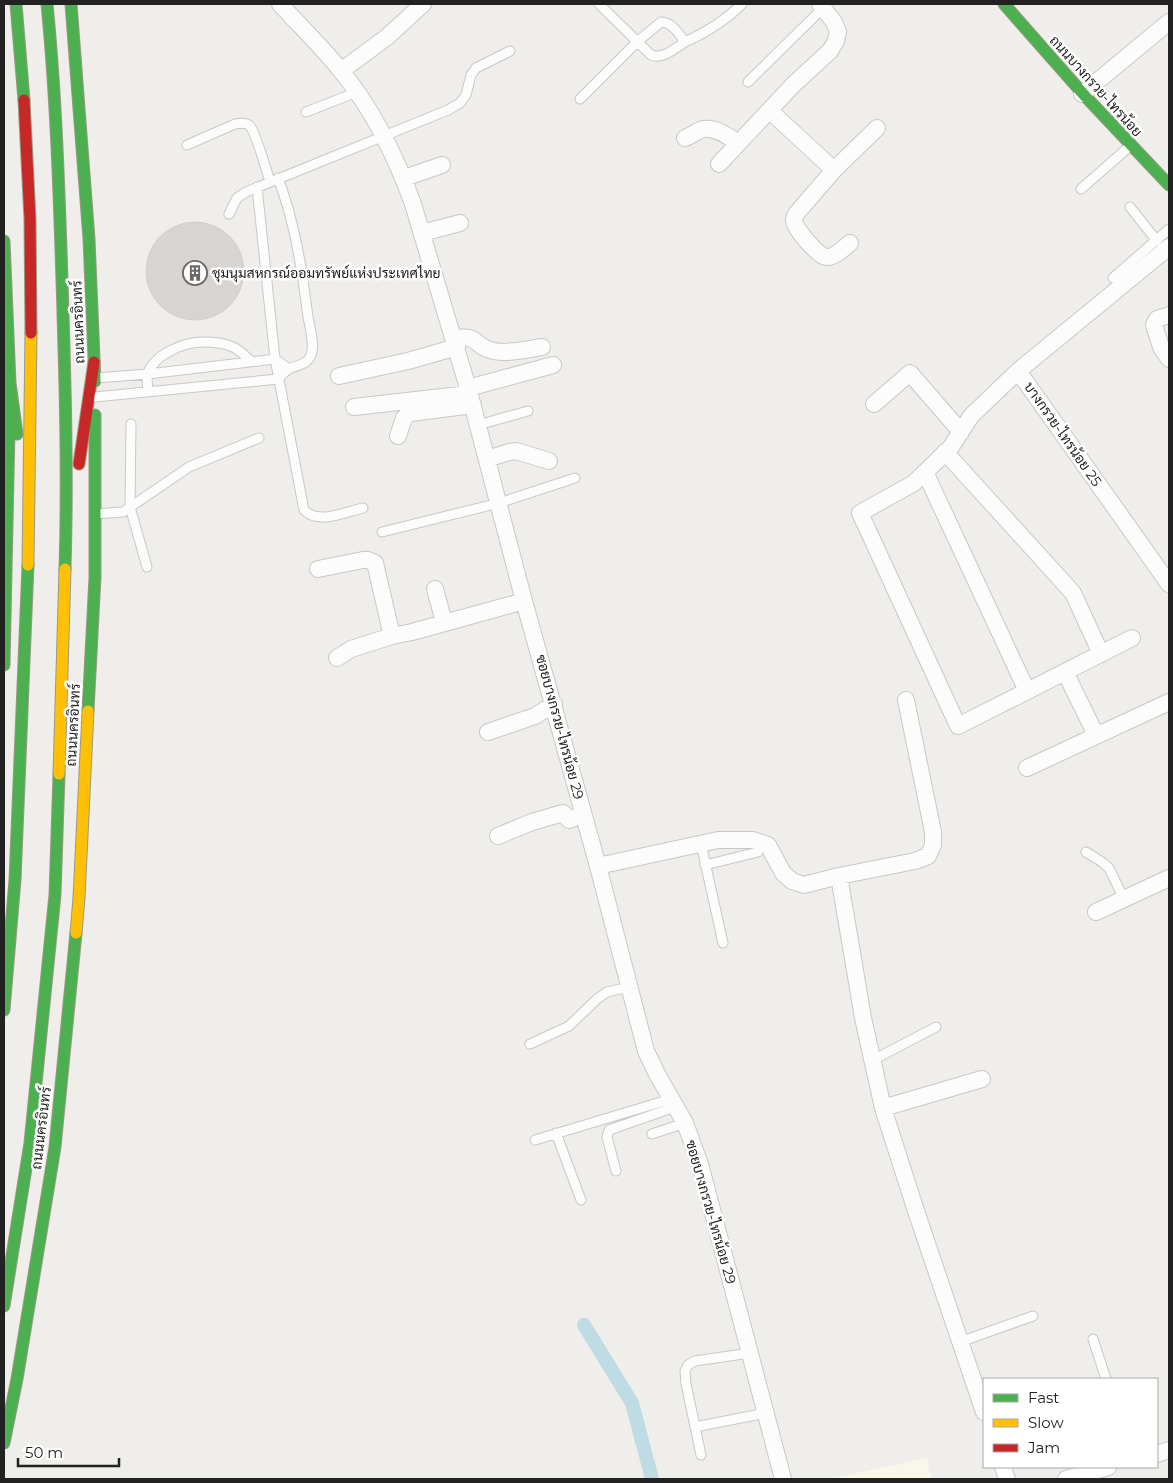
<svg xmlns="http://www.w3.org/2000/svg" width="1173" height="1483" viewBox="0 0 1173 1483" font-family="Montserrat,Sarabun,sans-serif">
<style>
.education{fill:#f8f7e8}
.lines{fill:none;stroke-linecap:round;stroke-linejoin:round}
.canal{stroke:#bfdbe3;stroke-width:14}
.building{fill:#d7d4d2;stroke:#d3d0cc}
.lane-casing{stroke:#c9c8c7;stroke-width:11}
.street-casing{stroke:#c9c8c7;stroke-width:18}
.fast-casing{stroke:#999a82;stroke-width:13}
.slow-casing{stroke:#999a82;stroke-width:13}
.jam-casing{stroke:#999a82;stroke-width:13}
.lane{stroke:#fdfcfc;stroke-width:9}
.street{stroke:#fdfcfc;stroke-width:16}
.fast{stroke:#4caf50;stroke-width:11}
.slow{stroke:#ffc107;stroke-width:11}
.jam{stroke:#c62828;stroke-width:11}
.labels{text-anchor:middle;dominant-baseline:central;stroke-width:5;stroke-linejoin:round;paint-order:stroke}
.street-label{font-size:14px;fill:#222;stroke:#fff}
.poi-label{font-size:14px;fill:#222;stroke:#fff;text-anchor:start}
</style>
<rect width="100%" height="100%" fill="#f0eeeb"/>
<path class="education" d="M927 1458 931 1479H829Z"/>
<g class="lines">
<path class="canal" d="M584 1325 632 1403 652 1479"/>
</g>
<path class="building" d="M146 271a49 49 0 1 1 98 0a49 49 0 1 1-98 0Z"/>
<g class="lines">
<defs>
<path id="lane" d="M599 4 651 55C663 60 675 48 685 42
M748 82 823 8
M580 99 637 42 661 22C672 22 679 34 685 42 707 32 725 21 742 4
M306 112 357 92
M187 145 235 124C240 123 246 122 250 126 256 133 266 170 270 181
M257 187 275 359 304 510C319 525 345 512 363 508
M1081 189 1130 146
M1130 207 1157 241
M229 214 237 198 246 192 448 110 460 103 466 95 471 75 476 68 510 51
M1113 278 1169 229
M96 378 148 374 275 359 289 369
M148 392C148 387 146 378 148 373 155 354 184 342 203 342 213 342 224 343 233 347 241 351 245 356 251 361
M95 397 278 379C281 376 285 371 289 369 298 364 306 366 311 355 315 345 310 328 308 317 302 269 295 223 278 178
M131 424 130 507 147 567
M478 425 528 411
M95 514 123 512 189 467 259 438
M382 532 499 503 575 478
M701 844 723 943
M1086 852 1102 862 1109 868 1124 899
M705 865 758 852
M530 1044 569 1026 597 999 607 992 629 987
M873 1060 936 1027
M556 1133 581 1200
M652 1134 685 1123
M535 1140 671 1099
M616 1171 607 1137 609 1130 675 1107
M1093 1339 1106 1379
M960 1342 1033 1316
M695 1427 766 1413
M701 1455 686 1384 685 1371 688 1365 695 1361 750 1353"/>
<path id="street" d="M280 4C300 26 323 48 342 72 374 111 396 157 413 204L468 388 524 601 598 866 646 1051 657 1074 685 1123 700 1164 783 1479
M341 71 387 37 423 4
M1082 94 1169 22
M770 111 834 170 877 128
M685 138C691 136 698 130 704 129 716 127 729 137 738 143
M719 164 793 85 830 51 836 41 838 32 834 22 820 4
M834 170 796 214C795 215 794 220 794 221 795 229 819 257 826 257 834 258 844 248 850 243
M404 178 442 165
M422 233 460 223
M1169 315 1157 319 1154 325 1161 347 1169 359
M454 338C480 335 472 344 490 350 504 355 528 349 542 347
M1018 371 1169 584
M339 376 408 361 457 347
M468 388 553 365
M874 404 910 373 961 432
M354 407 469 394
M398 436 404 418 410 413 473 405
M945 452 1073 593 1101 654
M487 459 509 452 516 451 549 461
M925 472 1027 691
M318 569 363 560H368L375 563 392 636 412 632 524 601
M435 589 444 622
M1132 638 958 726 860 513 914 483 951 447 971 416 1018 371 1169 247
M337 658 351 649 392 636
M1065 672 1096 735
M488 732 535 716 554 704
M1027 768 1169 702
M498 836 532 822 563 813 569 820 583 815
M598 866 718 840H753L768 845 783 873 792 881 804 885 839 876 915 861 928 856 933 845V832L906 700
M839 876 863 1018 883 1108 916 1211 984 1412
M1096 912 1169 878
M883 1108 982 1079
M1157 1454 1169 1450
M1003 1467 1007 1479
M1066 1479 1108 1467"/>
<path id="fast" d="M16 4 24 100
M47 4C56 96 59 188 62 280 65 376 68 473 65 569
M71 4 89 239 95 381
M1004 4 1085 96 1169 185
M4 241 10 383 4 665
M10 383 17 434
M88 711 95 577V415
M4 1010 15 880 28 565
M4 1306 30 1143 55 895 59 774
M4 1443 17 1379 55 1147 76 933"/>
<path id="slow" d="M28 565 31 333
M59 774 65 569
M76 933 79 898 88 711"/>
<path id="jam" d="M24 100 30 219 31 333
M79 464 94 362"/>
</defs>
<use href="#lane" class="lane-casing"/>
<use href="#street" class="street-casing"/>
<use href="#fast" class="fast-casing"/>
<use href="#slow" class="slow-casing"/>
<use href="#jam" class="jam-casing"/>
<use href="#lane" class="lane"/>
<use href="#street" class="street"/>
<use href="#fast" class="fast"/>
<use href="#slow" class="slow"/>
<use href="#jam" class="jam"/>
</g>
<defs>
<symbol id="building-ring" viewBox="-11 -11 22 22"><circle r="9.5" fill="#fff" stroke="#6a6968" stroke-width="1.5"/><path d="M-4-6H4V6H1V3H-1V6H-4ZM-2.5-4.3h1.7v1.8h-1.7ZM.8-4.3h1.7v1.8H.8ZM-2.5-1h1.7V.8h-1.7ZM.8-1h1.7V.8H.8Z" fill="#6a6968"/></symbol>
</defs>
<g fill-rule="evenodd">
<use href="#building-ring" x="181" y="259" width="28" height="28"/>
</g>
<g class="labels">
<g class="street-label">
<text transform="translate(1096 86) rotate(48)">ถนนบางกรวย-ไทรน้อย</text>
<text transform="translate(78 322) rotate(-92)">ถนนนครอินทร์</text>
<text transform="translate(1063 434) rotate(55)">บางกรวย-ไทรน้อย 25</text>
<text transform="translate(73 725) rotate(-87)">ถนนนครอินทร์</text>
<text transform="translate(560 727) rotate(75)">ซอยบางกรวย-ไทรน้อย 29</text>
<text transform="translate(41 1128) rotate(-83)">ถนนนครอินทร์</text>
<text transform="translate(711 1212) rotate(74)">ซอยบางกรวย-ไทรน้อย 29</text>
</g>
<g class="poi-label">
<text x="212" y="273">ชุมนุมสหกรณ์ออมทรัพย์แห่งประเทศไทย</text>
</g>
</g>
<rect width="1173" height="1483" fill="none" stroke="#222222" stroke-width="10"/>
<rect x="983" y="1378" width="175" height="90" fill="#ffffff" stroke="#a7a7a7"/>
<rect x="993" y="1394" width="25" height="8" fill="#4caf50" stroke="#a7a7a7"/>
<text x="1028" y="1403" font-size="15" fill="#222222">Fast</text>
<rect x="993" y="1419" width="25" height="8" fill="#ffc107" stroke="#a7a7a7"/>
<text x="1028" y="1428" font-size="15" fill="#222222">Slow</text>
<rect x="993" y="1444" width="25" height="8" fill="#c62828" stroke="#a7a7a7"/>
<text x="1028" y="1453" font-size="15" fill="#222222">Jam</text>
<path d="M18 1458v8h101v-8" fill="none" stroke="#222222" stroke-width="2.5"/>
<text x="25" y="1458" font-size="15" fill="#222222" stroke="#ffffff" stroke-width="4" paint-order="stroke">50 m</text>
</svg>
